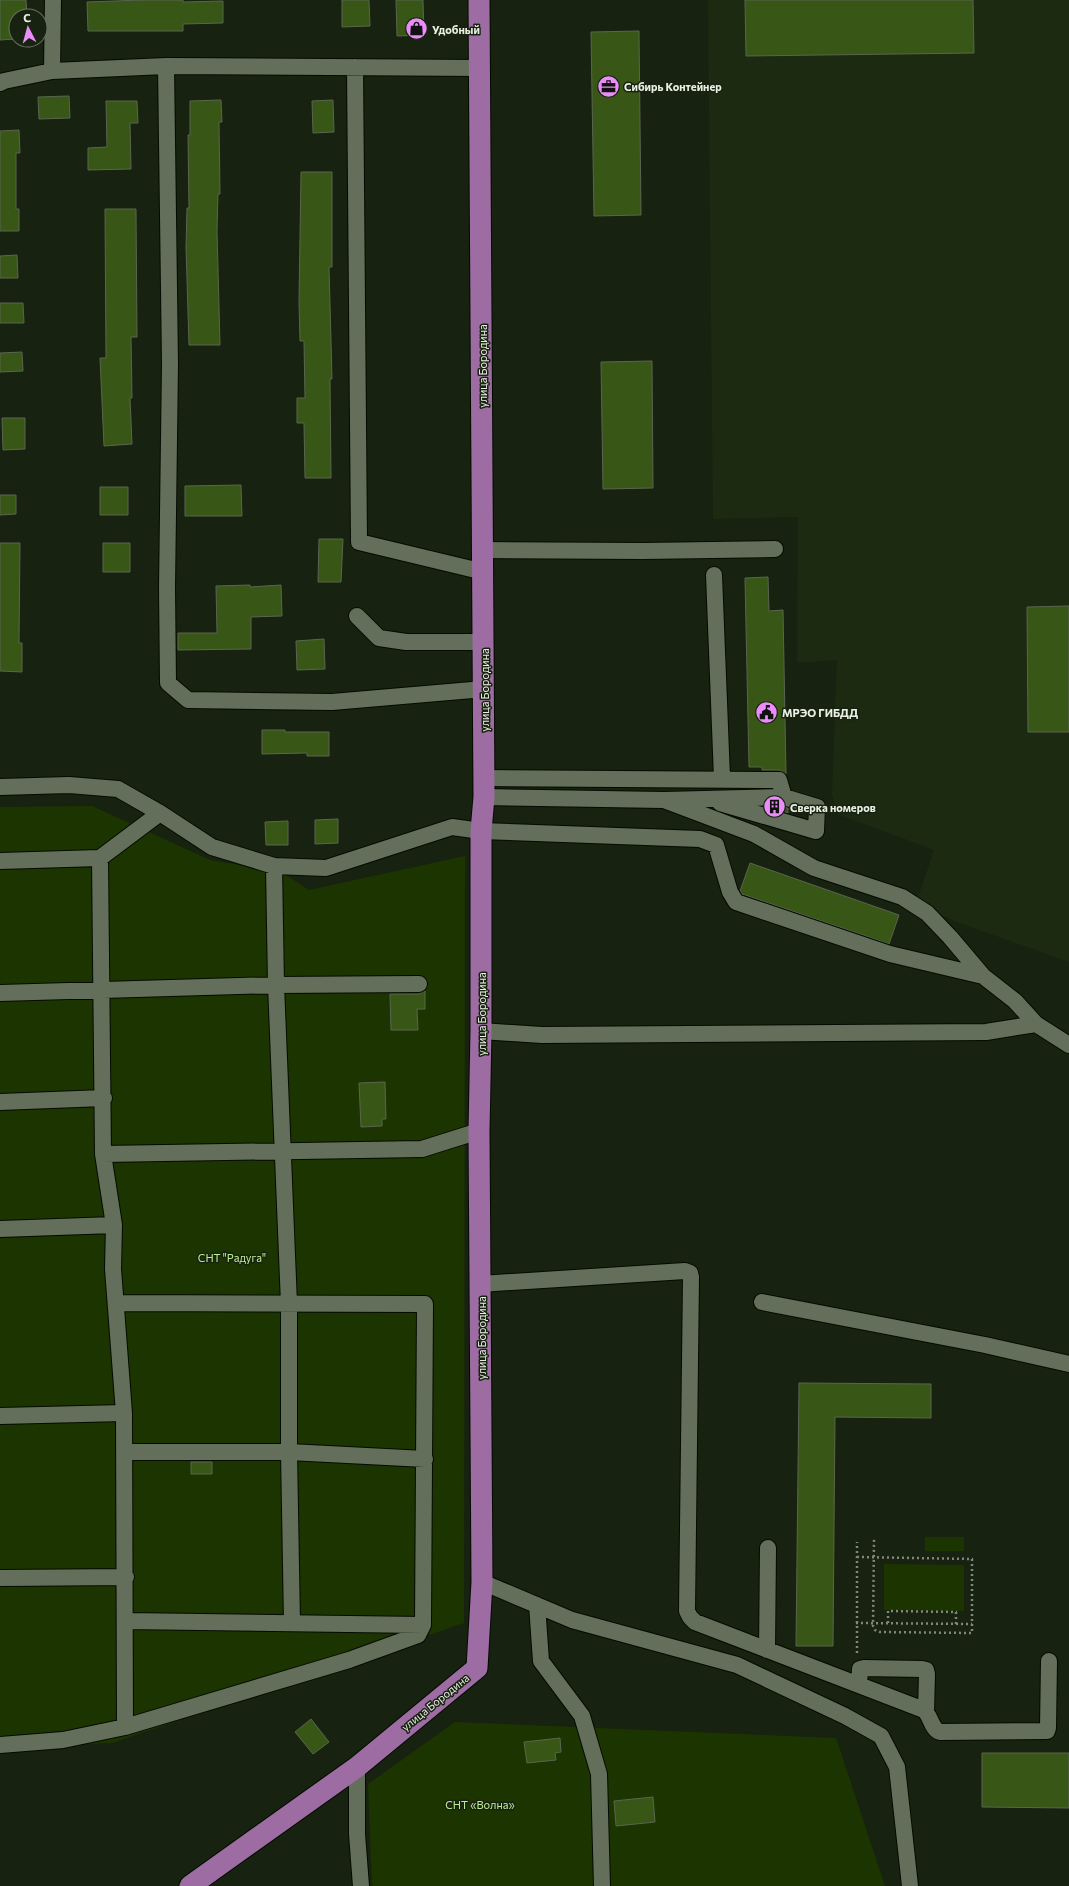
<svg xmlns="http://www.w3.org/2000/svg" width="1069" height="1886" viewBox="0 0 1069 1886" font-family="Commissioner,sans-serif">
<style>
.built{fill:#1d2a12}
.green{fill:#1c3500}
.building{fill:#385716;stroke:#5a6551}
.lines{fill:none;stroke-linecap:round;stroke-linejoin:round}
.minor-casing{stroke:#040b00;stroke-width:18}
.major-casing{stroke:#040b00;stroke-width:23}
.path{stroke:#808879;stroke-width:2.5;stroke-dasharray:2 3;stroke-linecap:butt}
.minor{stroke:#636f5a;stroke-width:16}
.major{stroke:#9d6ca3;stroke-width:21}
.labels{text-anchor:middle;dominant-baseline:central;stroke-width:3;stroke-linejoin:round;paint-order:stroke}
.poi-label{font-size:11px;font-weight:bold;fill:#e8efe3;stroke:#182210;text-anchor:start}
.street-label{font-size:11px;fill:#e8efe3;stroke:#182210}
.park-label{font-size:11px;fill:#bdee93;stroke:#182210}
</style>
<rect width="100%" height="100%" fill="#182210"/>
<path class="built" d="M708 0H1069V962L954 921 916 903 934 850 837 814 832 795 837 660 797 663 798 517 713 519Z"/>
<path class="green" d="M92 806 210 860 281 872 309 890 465 856 464 1623 112 1743 0 1747V807Z
M925 1537H964V1551H925Z
M884 1564 964 1565V1611L884 1610Z
M455 1722 836 1738 885 1886H372L368 1784Z"/>
<path class="building" d="M0 0H26L27 16H16V39L0 40Z
M142 0H183V2L223 1V23L183 24V31H88L87 2Z
M342 0H369L370 26 342 27Z
M396 0H423L424 35 397 36Z
M745 0H973L974 53 746 56Z
M639 31 641 215 594 216 591 32Z
M69 96 70 118 39 119 38 97Z
M221 100 222 122H219L220 194H218L217 230 220 345H189L186 247 187 208H189L188 135H190V101Z
M333 100 334 132 313 133 312 101Z
M106 101H137L138 123H130L131 169 88 170V148L107 147Z
M19 130 20 153H16V209H19V231H0V131Z
M301 172H332V267H329L332 379H330L331 478H305L304 423H297V398H305L304 341H300L299 302Z
M105 209H136L137 337H131L132 398H130L132 444 104 446 100 358H106Z
M17 255 18 278H0V256Z
M0 303H23L24 323H0Z
M22 352 23 371 0 372V353Z
M652 361 653 488 603 489 601 362Z
M2 418H25V449L3 450Z
M241 485 242 516H185V486Z
M100 487H128V515H100Z
M0 495H16V514L0 515Z
M319 539H343L341 582H318Z
M0 543H20L19 643H22V672L0 671Z
M103 543H130V572H103Z
M768 577 769 611 783 610 786 774 779 770H762V767H749L745 578Z
M250 585V587L281 585 282 616 251 617V649L178 650V633H217L216 586Z
M1069 606V732H1028L1027 607Z
M324 639 325 669 297 670 296 641Z
M262 730H285V732H329V756H307V753L262 754Z
M767 807H783L788 808V813Z
M338 819V843L315 844V820Z
M288 821V845H266L265 822Z
M750 863 899 915 889 944 742 894 740 891Z
M425 991V1009H417L418 1030H391L390 994H419Z
M385 1082 386 1119H382V1126L361 1127 359 1083Z
M799 1383 931 1384V1418L835 1417 833 1646H796Z
M191 1462H212V1474H191Z
M311 1719 329 1742 313 1754 295 1732Z
M560 1738 561 1752 555 1753 556 1760 527 1763 524 1742Z
M982 1753H1069V1808L982 1807Z
M653 1797 655 1822 616 1826 614 1801Z"/>
<g class="lines">
<defs>
<path id="minor" d="M166 66 170 364 167 588 168 683 188 700 332 702 484 689
M355 67 359 542 484 572
M52 71 53 0
M0 83 4 81 52 71 166 66 480 68
M484 550 643 551 775 549
M714 575 722 778
M357 616 379 638 406 642H484
M484 778 779 780 784 797 664 800 484 797
M0 787 69 785 118 789 160 813 212 847 274 866 326 868 452 827 481 831 700 839 716 845 730 892 736 902 890 954 983 976 950 937 927 913 902 897 814 868 754 834 664 800
M720 803 816 831 817 807 784 797
M100 858 103 1154 114 1225 113 1269 124 1413 125 1727
M0 861 100 858 160 813
M274 866 276 985 289 1304V1452L292 1623
M983 976 1015 1001 1036 1024
M0 993 276 985 419 984
M481 1031 542 1035 986 1032 1036 1024 1069 1045
M0 1102 104 1098
M103 1154 422 1149 479 1131
M0 1229 114 1225
M480 1284 685 1271 690 1273 691 1277 687 1611 690 1617 695 1622 924 1710C931 1716 931 1729 940 1732L1047 1731 1048 1728 1049 1661
M762 1302 985 1345 1069 1364
M0 1416 124 1413
M124 1452H289L425 1459
M0 1578 126 1577
M482 1582 572 1620 737 1665 845 1716 881 1736 897 1767 910 1886
M537 1605 541 1661 582 1716 599 1774 602 1886
M126 1621 423 1625
M767 1650 768 1548
M859 1685 860 1669 864 1668 922 1669 926 1670 927 1674 926 1712
M0 1745 63 1740 125 1727 349 1660 418 1635 423 1625 425 1304 116 1303
M357 1767V1834L361 1886"/>
<path id="major" d="M190 1886 357 1767 477 1668 482 1582 479 1131 481 1031V831L484 797 479 0"/>
</defs>
<use href="#minor" class="minor-casing"/>
<use href="#major" class="major-casing"/>
<path class="path" d="M857 1557 972 1559V1633L880 1632 875 1630 873 1626 874 1539
M856 1623 972 1624
M888 1623V1611L956 1612V1624
M857 1653V1542"/>
<use href="#minor" class="minor"/>
<use href="#major" class="major"/>
</g>
<defs>
<symbol id="shop-disc" viewBox="-11 -11 22 22"><circle r="9.5" fill="#ec8cfb" stroke="#182210"/><path d="M-5-2.5h2.3a2.7 3.5 0 0 1 5.4 0H5L5.5 6h-11ZM-1.5-2.5h3a1.5 2.3 0 0 0-3 0Z" fill="#111"/></symbol>
<symbol id="office-disc" viewBox="-11 -11 22 22"><circle r="9.5" fill="#ec8cfb" stroke="#182210"/><path d="M-6-3h4V-5.5h4V-3h4V5H-6ZM-1-4.5V-3h2v-1.5ZM-6 0V1H6V0Z" fill="#111"/></symbol>
<symbol id="civic-disc" viewBox="-11 -11 22 22"><circle r="9.5" fill="#ec8cfb" stroke="#182210"/><path d="M-.6-6.5H3V-4.5H.6V-3L4-1V1h2V6H-6V1h2V-1L-.6-3ZM-1.2 2.5V6h2.4V2.5Z" fill="#111"/></symbol>
<symbol id="building-disc" viewBox="-11 -11 22 22"><circle r="9.5" fill="#ec8cfb" stroke="#182210"/><path d="M-4-6H4V6H1V3H-1V6H-4ZM-2.5-4.3h1.7v1.8h-1.7ZM.8-4.3h1.7v1.8H.8ZM-2.5-1h1.7V.8h-1.7ZM.8-1h1.7V.8H.8Z" fill="#111"/></symbol>
</defs>
<g fill-rule="evenodd">
<use href="#shop-disc" x="404" y="16" width="25" height="25"/>
<use href="#office-disc" x="596" y="74" width="25" height="25"/>
<use href="#civic-disc" x="754" y="700" width="25" height="25"/>
<use href="#building-disc" x="762" y="794" width="25" height="25"/>
</g>
<g class="labels">
<g class="poi-label">
<text x="432" y="29">Удобный</text>
<text x="624" y="86">Сибирь Контейнер</text>
<text x="782" y="712">МРЭО ГИБДД</text>
<text x="790" y="807">Сверка номеров</text>
</g>
<g class="street-label">
<text transform="translate(482 366) rotate(-90)">улица Бородина</text>
<text transform="translate(484 690) rotate(-90)">улица Бородина</text>
<text transform="translate(481 1014) rotate(-90)">улица Бородина</text>
<text transform="translate(481 1338) rotate(-90)">улица Бородина</text>
<text transform="translate(435 1702) rotate(-39)">улица Бородина</text>
</g>
<g class="park-label">
<text x="232" y="1257">СНТ "Радуга"</text>
<text x="480" y="1804">СНТ «Волна»</text>
</g>
</g>
<g transform="translate(28 28) rotate(354)"><circle r="19" fill="#182210" stroke="#6b7464"/>
<path d="M0-3L7 15L0 10L-7 15Z" fill="#ec8cfb"/>
<text y="-6" font-size="11" font-weight="bold" text-anchor="middle" fill="#e8efe3">С</text>
</g>
</svg>
